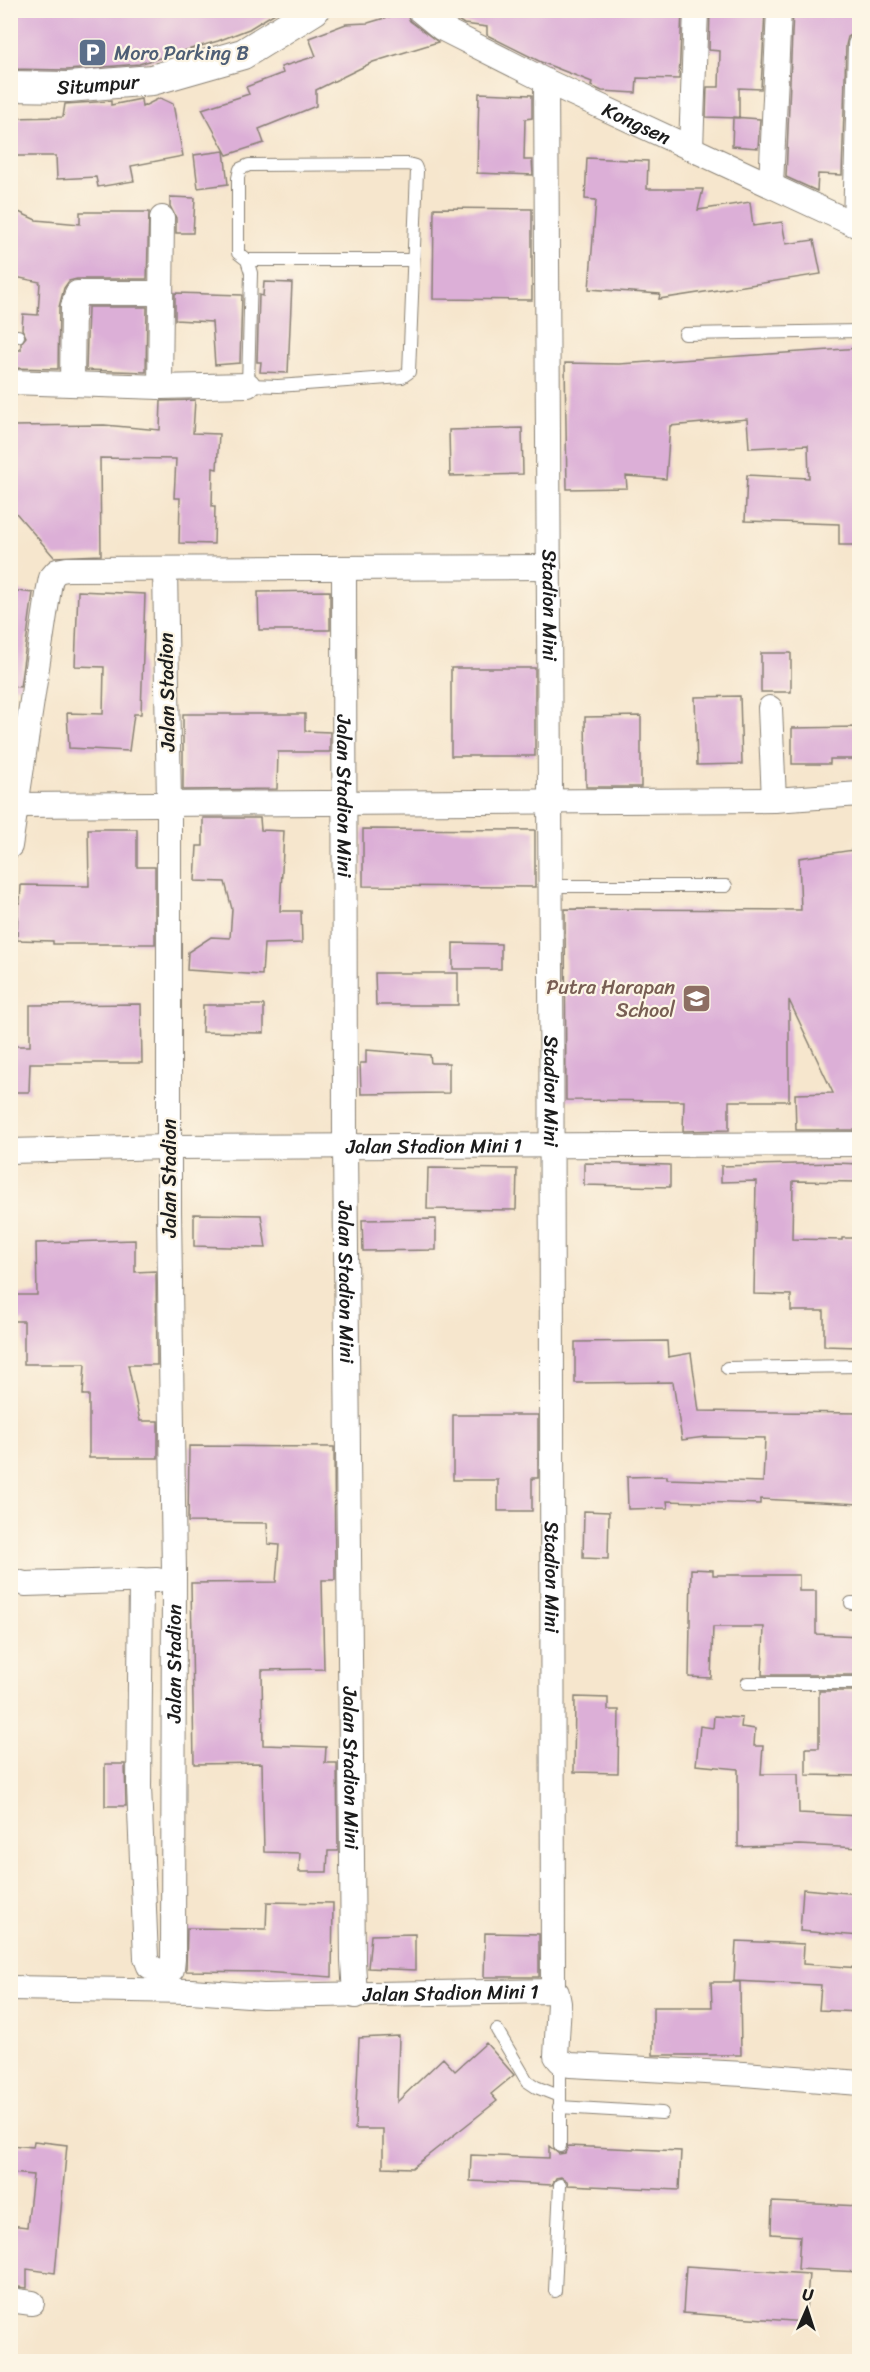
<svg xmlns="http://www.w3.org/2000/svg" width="870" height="2372" viewBox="0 0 870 2372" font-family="Sriracha,sans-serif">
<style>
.building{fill:#dcafd7}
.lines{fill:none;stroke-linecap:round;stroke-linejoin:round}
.service-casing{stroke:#898174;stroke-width:14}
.minor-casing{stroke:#898174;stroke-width:26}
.tertiary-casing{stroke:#898174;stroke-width:32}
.service{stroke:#fff;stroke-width:12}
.minor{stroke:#fff;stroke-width:24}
.tertiary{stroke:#fff;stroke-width:30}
.labels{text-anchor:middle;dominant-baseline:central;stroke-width:4.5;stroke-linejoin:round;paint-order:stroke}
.service-label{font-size:20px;fill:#4e5e75;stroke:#fcf5e5;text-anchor:start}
.street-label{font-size:20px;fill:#1c1c1c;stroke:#fcf5e5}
.education-label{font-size:20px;fill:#785e54;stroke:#fcf5e5;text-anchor:end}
</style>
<rect width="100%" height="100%" fill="#fcf5e5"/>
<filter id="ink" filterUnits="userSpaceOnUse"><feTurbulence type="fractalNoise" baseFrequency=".0167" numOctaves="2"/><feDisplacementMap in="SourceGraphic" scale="12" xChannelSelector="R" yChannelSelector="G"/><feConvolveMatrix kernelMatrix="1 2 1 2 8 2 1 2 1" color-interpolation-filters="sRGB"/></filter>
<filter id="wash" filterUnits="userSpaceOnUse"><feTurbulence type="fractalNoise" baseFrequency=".008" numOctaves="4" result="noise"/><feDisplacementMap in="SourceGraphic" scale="24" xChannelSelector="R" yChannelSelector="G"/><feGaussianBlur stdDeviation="1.35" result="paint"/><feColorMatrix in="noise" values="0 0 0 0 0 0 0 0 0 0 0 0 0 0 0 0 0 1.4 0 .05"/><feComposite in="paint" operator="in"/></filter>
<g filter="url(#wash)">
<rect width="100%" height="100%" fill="#f6e6cd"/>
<g id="blocks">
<path class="building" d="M10 10H280L249 29 218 41 139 64 67 70 10 69Z
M442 10H682L679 79 637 78 636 93 602 91 591 86 592 82 541 62 487 35V27L464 24Z
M710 10H765L761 89 739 88V118L706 117 707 87H719L720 51 709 50Z
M793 10H857L856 32 848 37 846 45 842 175 818 174 817 191 786 177Z
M405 12 410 21 438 42 373 62 316 90V106L259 129 264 143 227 155 202 109 249 94 246 87 283 73 281 67 316 56 309 38 346 24 368 23Z
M479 93 532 95V118L525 119 524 160H532L533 175 477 173Z
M160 98 173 104 183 156 131 166 134 181 98 187 96 177 57 179 56 156H10V118L63 117 65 104 111 101V105L141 99 142 107Z
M733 117 760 119 758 148 732 146Z
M224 151 228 184 198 188 194 155Z
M587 158 648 161 647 189H703L698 210 750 202 753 226 782 222 786 244 814 240 821 274 659 299 660 294 589 289 596 200 585 199Z
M170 197 195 198 193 233H176V218L170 206Z
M10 208 36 220 80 224V212H149L147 279H77L69 281 64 288 59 307 58 369 10 368V350H21V343L26 337 22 329 23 314 38 315 40 282 10 276Z
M434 208 532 209V300L433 299Z
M264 282 292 283 288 373 260 372 261 362H257L259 295 263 296Z
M175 293 242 295 240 363 215 365 212 322 175 320Z
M88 307H147L146 372 86 370Z
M860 348V545H839V524L745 521 747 475 809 478 808 445 749 448 747 419 670 426 666 479 626 476 627 488 567 489 565 363 619 364Z
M195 400 193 433 219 434 217 469 213 468 212 506H215L214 544 179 543 180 498H174L176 459 100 458 101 555 54 557 10 506V426L104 425 160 430 161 401Z
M522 428 523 474 450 476 449 430Z
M10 590 33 593 20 687 10 686Z
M78 591 145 594 141 714H134L129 751 69 748 67 713 103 714 104 667 75 666Z
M330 591V630H259L258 592Z
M761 653H791V692H761Z
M451 668H535V756H451Z
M740 696 742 764 697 765 695 697Z
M183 714H305V731L330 732V752H278L277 789 183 790Z
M641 716V787H586L585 717Z
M860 727V759H830V764H792V728Z
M203 818H260L261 830 284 831 280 911H301L302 943 264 944 262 975 187 970 188 952 211 937 230 938 232 909 225 882 195 881 197 846H203Z
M88 829H137V867H155V944H53V941L17 940 18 903H20L21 885 89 886Z
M363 829 535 830V887L363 886Z
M860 849V1130H796L795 1094 833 1093 789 1000V1101H729V1130L683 1131 684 1101 566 1100 565 909 801 910 799 858Z
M453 943 501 944V969H453Z
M375 973H458V1005H376Z
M141 1004 142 1063H30L29 1092H14V1046H30V1005Z
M203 1005H264V1033L202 1032Z
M366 1050 430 1055 431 1063H449V1093L361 1094 360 1063H366Z
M584 1163 670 1165V1187L584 1185Z
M835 1163 860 1164V1182L793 1181 792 1239 842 1240V1238H860L858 1347 824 1346V1311H791V1295L754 1294 756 1181 721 1182V1166Z
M428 1168 517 1169 516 1210 427 1209Z
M194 1214 261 1215 266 1248 194 1246Z
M436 1219V1250L363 1251 362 1220Z
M135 1240V1272L156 1271 157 1365H128L140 1421H158V1458H89V1395H83L85 1364H24V1321H10V1295H37L36 1243Z
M667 1341 668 1357 691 1353 699 1411 860 1413V1504L760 1499V1504L667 1501 668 1508 628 1509 627 1477 667 1476V1479L763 1482 765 1438 705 1437 682 1440 673 1382 575 1383V1342Z
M453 1415H538V1478H532V1511H498V1480H453Z
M189 1446 334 1447 335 1580H322L324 1669 262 1670 263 1745 326 1747 325 1763H337L338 1851H328L327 1872H299L300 1853 264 1852 262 1763 194 1764 191 1583 276 1582 279 1545 268 1544 267 1523 188 1522Z
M584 1511 609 1512 608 1559 583 1558Z
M691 1569 713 1570V1575H799V1591H816V1634L860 1636V1675H762L764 1627H713L711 1678 689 1677Z
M819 1691H860V1776L806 1775V1748H819Z
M575 1697 608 1698V1710H619L618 1773 574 1772Z
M714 1716 742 1718 741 1727 755 1729 754 1746H763L761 1774H798L799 1813 860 1816V1848L799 1845 738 1847V1769L696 1765 700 1726 713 1728Z
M105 1764H125L126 1806H105Z
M803 1889 860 1894V1936L800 1931Z
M267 1902 333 1903 332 1977 263 1972 186 1971 187 1928 266 1929Z
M485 1933 539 1934V1977H484Z
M415 1934V1970L368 1968 371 1935Z
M736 1941 804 1944 803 1964 860 1968V2012L819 2010 821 1985 734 1981Z
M711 1982H740L741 2055H653V2007H712Z
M399 2036 397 2102 443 2058 455 2071 486 2043 514 2075 491 2094 497 2101 412 2168 383 2167V2129H355L359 2038Z
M34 2141 67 2145 55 2273 27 2269V2288L10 2286V2225L27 2227 33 2175 10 2173V2145L33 2147Z
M549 2146 559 2154 565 2153 568 2146 681 2151 679 2190 568 2185 567 2181 561 2177 556 2178 552 2185 470 2181 471 2155 549 2158Z
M772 2202 860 2206V2272L798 2269 800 2236 771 2234Z
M686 2266 809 2274 805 2322 683 2313Z"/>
</g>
</g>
<g filter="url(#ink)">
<use href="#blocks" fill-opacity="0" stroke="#898174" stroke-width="1.5"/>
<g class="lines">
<defs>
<path id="service" d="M408 164 415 166 417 171 409 372 402 377 278 386 248 385 251 273 247 260 238 253V178L240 169 249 165Z
M247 260H413
M685 334 860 331
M10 336H18
M552 886H726
M727 1368 860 1366
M851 1603H860
M747 1683H860
M497 2030 527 2081 536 2087 559 2096
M559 2107 662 2113
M560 2146V2061
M555 2291 560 2185"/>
<g id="minor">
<path id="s1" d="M419 10 441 28 546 81 860 227"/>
<path id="s2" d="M546 81C553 718 551 1354 553 1991"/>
<path d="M691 148 696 10"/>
<path d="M771 185 779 10"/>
<path d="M855 224 860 45"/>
<path d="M10 382 160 387 248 385"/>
<path d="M72 384 73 307 77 293H161"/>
<path d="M160 387 162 218"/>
<path id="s3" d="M344 568 345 1146 353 1961 355 1996"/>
<path d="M770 708 774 800"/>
<path d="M16 805 774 800 860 794"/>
<path d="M10 846 49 588 51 578 57 571 67 569 549 567"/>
<path id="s4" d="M10 1151 168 1147 860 1144"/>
<path d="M10 1580 25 1584 157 1580"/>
<path id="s5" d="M141 1580 139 1786 146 1958 149 1966 161 1972 172 1969 173 1959 174 1573 169 1211V803L165 569"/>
<path id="s6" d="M10 1988 191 1991 263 1996 553 1991 557 1993 559 2003 556 2056 560 2061 570 2065 744 2074 860 2083"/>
<path d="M10 2300 32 2303"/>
</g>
<g id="tertiary">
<path id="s7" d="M10 86 68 87 152 80 243 54 314 10"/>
</g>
</defs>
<use href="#service" class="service-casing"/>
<use href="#minor" class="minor-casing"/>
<use href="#tertiary" class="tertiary-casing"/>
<use href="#service" class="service"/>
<use href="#minor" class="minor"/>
<use href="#tertiary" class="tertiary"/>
</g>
</g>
<defs>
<symbol id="parking-square" viewBox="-11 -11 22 22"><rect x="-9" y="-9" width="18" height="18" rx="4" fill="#5c6f8a" stroke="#fcf5e5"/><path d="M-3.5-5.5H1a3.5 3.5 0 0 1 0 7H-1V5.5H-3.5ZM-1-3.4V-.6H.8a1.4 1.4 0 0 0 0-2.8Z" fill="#fff"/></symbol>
<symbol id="school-square" viewBox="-11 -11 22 22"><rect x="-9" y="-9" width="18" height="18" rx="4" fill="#8d6e63" stroke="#fcf5e5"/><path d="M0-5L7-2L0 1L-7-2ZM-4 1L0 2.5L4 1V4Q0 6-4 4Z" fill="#fff"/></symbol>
</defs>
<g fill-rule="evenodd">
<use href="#parking-square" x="76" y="36" width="33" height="33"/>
<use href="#school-square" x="680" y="982" width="33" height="33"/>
</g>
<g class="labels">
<g class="service-label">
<text x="114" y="53">Moro Parking B</text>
</g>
<g class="street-label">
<text stroke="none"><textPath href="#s7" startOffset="88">Situmpur</textPath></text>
<text stroke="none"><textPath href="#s1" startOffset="246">Kongsen</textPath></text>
<text stroke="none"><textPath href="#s2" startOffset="524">Stadion Mini</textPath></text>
<text transform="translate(167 692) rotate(-91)">Jalan Stadion</text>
<text stroke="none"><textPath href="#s3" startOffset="228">Jalan Stadion Mini</textPath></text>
<text stroke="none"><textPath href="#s2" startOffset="1010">Stadion Mini</textPath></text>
<text stroke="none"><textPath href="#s4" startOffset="424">Jalan Stadion Mini 1</textPath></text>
<text transform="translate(169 1178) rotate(-90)">Jalan Stadion</text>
<text stroke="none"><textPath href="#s3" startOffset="714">Jalan Stadion Mini</textPath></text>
<text stroke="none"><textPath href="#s2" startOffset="1496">Stadion Mini</textPath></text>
<text stroke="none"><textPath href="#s5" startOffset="717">Jalan Stadion</textPath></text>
<text stroke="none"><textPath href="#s3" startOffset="1200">Jalan Stadion Mini</textPath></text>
<text stroke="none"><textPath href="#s6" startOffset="441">Jalan Stadion Mini 1</textPath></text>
</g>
<g class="education-label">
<text x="675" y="987">Putra Harapan<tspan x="675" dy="23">School</tspan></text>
</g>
</g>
<rect width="870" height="2372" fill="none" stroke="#fcf5e5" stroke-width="36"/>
<g transform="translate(807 2309) rotate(3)" stroke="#fcf5e5" stroke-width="4.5" paint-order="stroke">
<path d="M0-4.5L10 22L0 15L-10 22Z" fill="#1c1c1c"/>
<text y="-9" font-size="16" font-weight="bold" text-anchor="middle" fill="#1c1c1c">U</text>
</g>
</svg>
